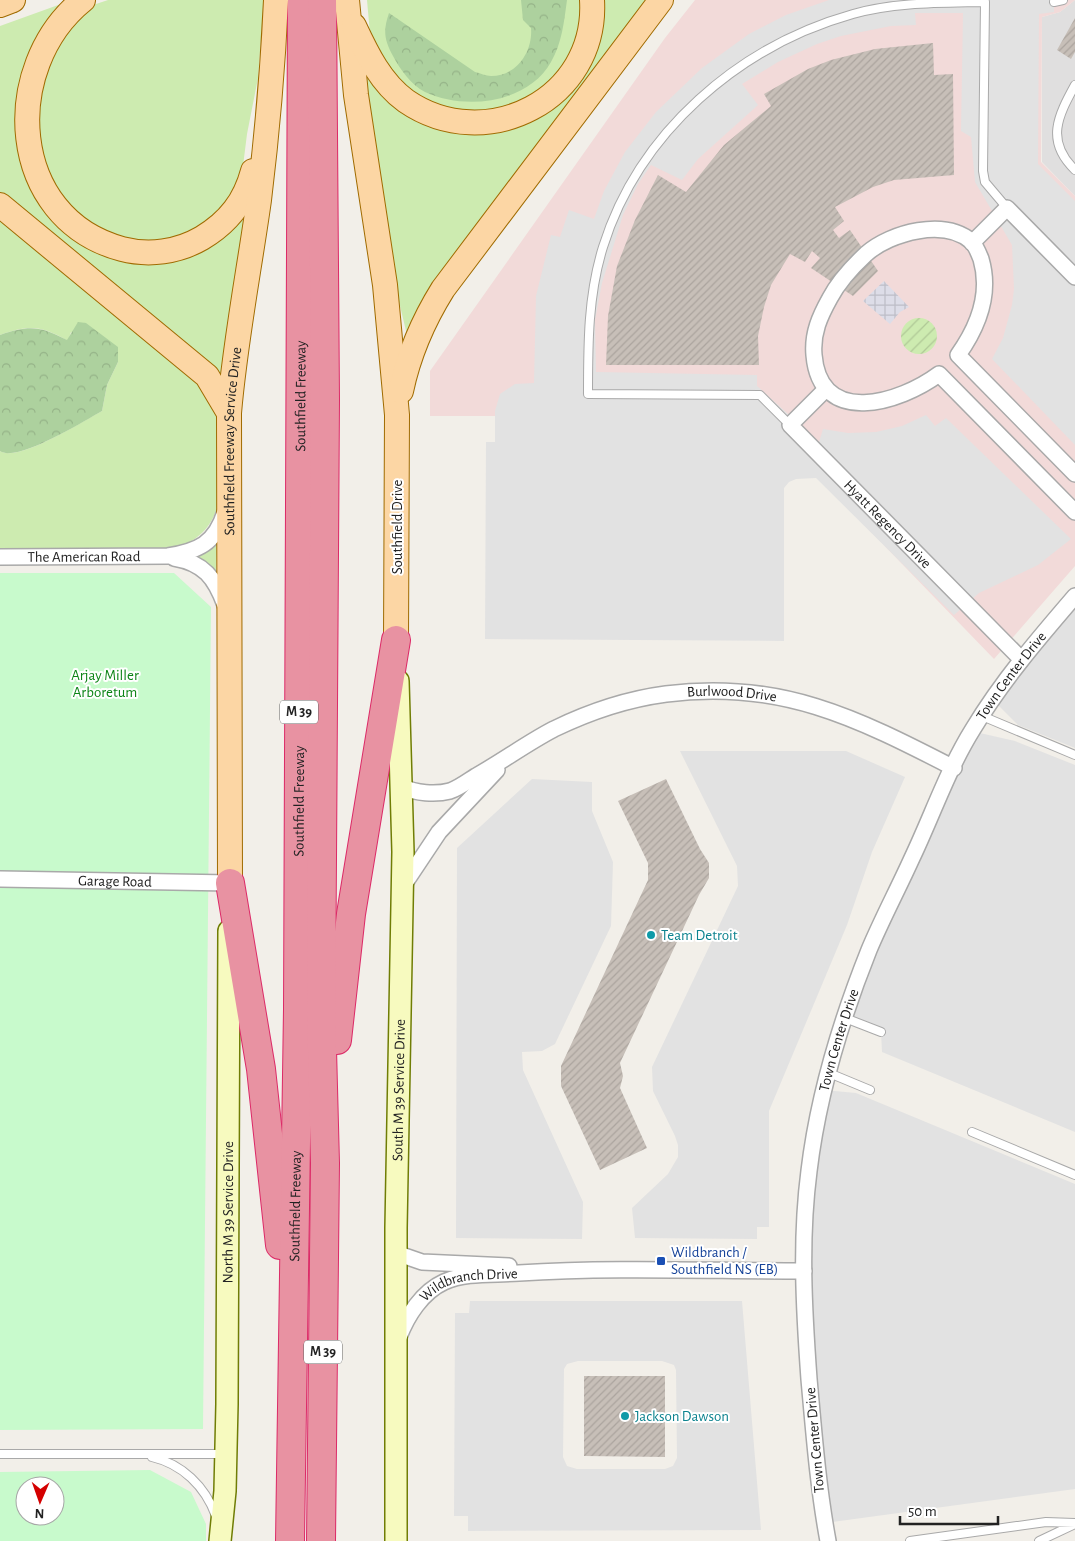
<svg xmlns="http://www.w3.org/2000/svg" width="1075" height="1541" viewBox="0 0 1075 1541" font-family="'Alegreya Sans',sans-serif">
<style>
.residential{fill:#e0dfdf}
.commercial{fill:#f2dad9}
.grass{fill:#cdebb0}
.forest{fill:url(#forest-crowns)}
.park{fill:#c8facc;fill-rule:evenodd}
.garden{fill:url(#garden-furrows)}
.parking{fill:#e2e2e2;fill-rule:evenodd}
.plaza{fill:url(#plaza-grid)}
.building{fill:url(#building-hatch)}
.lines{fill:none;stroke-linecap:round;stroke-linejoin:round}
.lane-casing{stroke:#a9a9a9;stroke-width:10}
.street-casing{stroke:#a9a9a9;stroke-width:18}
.secondary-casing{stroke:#707d05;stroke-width:24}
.primary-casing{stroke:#a06b00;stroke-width:26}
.highway-casing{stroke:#dc2a67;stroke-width:30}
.lane{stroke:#fff;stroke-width:8}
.street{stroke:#fff;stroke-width:15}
.secondary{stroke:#f7fabf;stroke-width:21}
.primary{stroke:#fcd6a4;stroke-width:24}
.highway{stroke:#e892a2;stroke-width:28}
.culture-dot{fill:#0f9aa8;stroke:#fff;stroke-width:2}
.transit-dot{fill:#1a4fb4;stroke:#fff;stroke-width:2}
.labels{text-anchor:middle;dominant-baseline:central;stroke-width:4;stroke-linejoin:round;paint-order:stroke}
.shield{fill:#fff;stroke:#646464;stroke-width:1}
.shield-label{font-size:14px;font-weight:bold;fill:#222}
.street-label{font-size:15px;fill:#222;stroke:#fff}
.park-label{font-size:15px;fill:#0c8416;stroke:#fff}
.culture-label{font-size:15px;fill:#0d838f;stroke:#fff;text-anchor:start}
.transit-label{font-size:15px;fill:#164399;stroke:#fff;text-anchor:start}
</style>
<defs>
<pattern id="forest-crowns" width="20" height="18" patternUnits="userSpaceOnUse" patternTransform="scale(1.25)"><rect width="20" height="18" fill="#add19e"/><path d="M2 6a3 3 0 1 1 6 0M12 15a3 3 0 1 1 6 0" fill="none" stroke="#95b388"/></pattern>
<pattern id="garden-furrows" width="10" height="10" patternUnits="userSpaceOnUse" patternTransform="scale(1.25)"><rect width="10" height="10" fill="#cdebb0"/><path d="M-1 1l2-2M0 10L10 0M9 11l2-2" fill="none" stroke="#b0c997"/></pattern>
<pattern id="plaza-grid" width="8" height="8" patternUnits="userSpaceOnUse" patternTransform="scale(1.25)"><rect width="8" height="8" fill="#dddde8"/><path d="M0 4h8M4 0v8" fill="none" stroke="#bdbdc7"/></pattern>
<pattern id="building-hatch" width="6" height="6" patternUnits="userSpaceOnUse" patternTransform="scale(1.25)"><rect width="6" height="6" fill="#c7bfb8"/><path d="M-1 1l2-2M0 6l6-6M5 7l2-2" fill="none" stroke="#aba49e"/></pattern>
</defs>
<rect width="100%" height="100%" fill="#f2efe9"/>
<path class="residential" d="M1075 0V196L1042 162V17L1060 12Z"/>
<path class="commercial" d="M695 0H1075L1060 12 1042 17 1041 162 1075 196V566L994 659 759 416H430V371L665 38Z"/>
<path class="grass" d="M108 0H264L258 78 247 134 242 174 229 200 209 223 192 234 154 244 111 237 67 208 46 178 31 124 53 46 69 23 93 5Z
M367 0H580L581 18 576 47 564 68 526 103 469 115 416 98 383 66 370 34Z
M598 0H655L407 335 388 256 359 49 420 119 552 104Z
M61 4 67 8 34 47 21 77 16 107 18 147 34 189 120 257 247 214 223 374 219 376 0 200V26Z
M0 218 201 381 220 412 219 499C214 525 201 538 177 549L0 550V451C18 463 83 421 102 411L107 385 118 362 71 332 68 341C40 325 29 325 0 335Z
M216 544H217L216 573 196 557Z"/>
<path class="forest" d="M521 0H567C564 22 562 43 551 62 528 103 466 111 425 92 411 85 400 69 393 56 384 39 383 31 389 13L475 72C480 73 486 76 491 76 517 76 533 51 531 28L523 20Z
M78 322 86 323 118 347V362L107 385 102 411C84 421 17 463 0 451V335C30 325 39 326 67 340Z"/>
<path class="park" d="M0 573H174L211 607 203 1429 0 1430Z
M150 1470 191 1492 206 1524V1541H0V1472ZM25 1486H55V1516H25Z"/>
<path class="garden" d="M901 336a18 18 0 1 1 36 0a18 18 0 1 1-36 0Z"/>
<path class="parking" d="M829 0H1054V12L1039 14 1038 164 1075 201V445L992 359 1003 338 1012 305 1014 289 1012 245 975 182 971 137 961 131 963 13H915L916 25 891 26 841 36 817 44 778 62 742 84 758 105 698 159 682 180 651 165 638 184 623 215 602 283 595 320 596 372 757 375V386L819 442 823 429 848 433 876 432 902 426 926 415 935 426 946 418 1071 539 1038 565 979 593 954 615 816 478 796 479 789 482 784 488V641L485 639 486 442H495V411L500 394 515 384 534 383 536 296 551 235 560 237 569 210 594 219 604 191 625 152 656 112 702 68 749 34 786 15Z
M1075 596V748L1018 725 992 699Z
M971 731 1015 741 1075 765V1132L882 1052 881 1032 845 1018Z
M680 751H846L905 777 872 852 847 925 769 1111V1227H757V1239L635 1238 632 1208 668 1174 678 1157V1145L675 1136 653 1091 652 1067 738 886 737 866Z
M532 779 592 782V811L613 862 611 926 555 1044 542 1051 522 1052 523 1070 583 1202 582 1239 456 1238 457 848Z
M824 1090 856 1093 1075 1184V1489L825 1523 804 1271Z
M470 1301H742L761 1530 468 1531V1516H454L455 1313H469ZM578 1361H662L674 1365 676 1370 677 1458 673 1466 665 1469H577L567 1466 563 1457 564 1369 567 1364Z"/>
<path class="plaza" d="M884 281 909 307 900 312 890 324 863 301Z"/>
<path class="building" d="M1075 18V52L1071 59 1057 50Z
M933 43 934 75 953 74 954 175 894 180 873 187 835 207 844 221 833 230 839 238 850 230 878 271 853 296 811 268 820 258 812 251 805 262 790 254 771 285 764 307 758 336 759 365H606L608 316 617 266 635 220 658 175 686 192 724 145 771 106 764 94 808 69 831 60 875 49Z
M666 779 700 849 709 863V878L699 895 620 1063 623 1076 620 1088 647 1148 600 1170 561 1086V1066L648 880V863L618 801Z
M584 1376H665V1457L584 1456Z"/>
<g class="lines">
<defs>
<path id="lane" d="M1054 2 1063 0
M1075 85C1058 116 1045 141 1075 170
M790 425 760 395 588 394C588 344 588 295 603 247 639 132 739 46 853 14 895 2 942 3 985 2L983 171 985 182 1007 208
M982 716 1075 755
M845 1018 881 1032
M829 1073 870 1090
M972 1132 1075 1175
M0 1454H225
M152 1457C182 1464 205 1486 216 1516
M910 1541 1046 1522 1075 1523
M1039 1541 1075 1524"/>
<g id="street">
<path d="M972 243 1007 208 1075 277"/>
<path id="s1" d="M826 389 790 425 1021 659"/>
<path d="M1075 474 958 355C978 327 991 293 981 259 979 254 976 246 972 242 945 218 891 232 866 254 852 267 839 281 830 298 820 316 812 333 814 355 820 428 900 403 939 374L1075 512"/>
<path id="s2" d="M0 557 168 556C198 551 215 544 225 512"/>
<path d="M174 558C204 563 215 578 225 605"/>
<path id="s3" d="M402 787C416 793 435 795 450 791 459 788 468 781 476 776 503 761 527 743 554 729 589 712 628 699 666 694 779 679 857 718 954 768"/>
<path id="s4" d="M0 879 230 883"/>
<path d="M403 886 439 832 497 770"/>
<path d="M396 1253 422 1262 509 1266"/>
<path id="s5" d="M399 1337C407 1316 422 1292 444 1282 466 1272 495 1275 519 1273 614 1267 709 1271 804 1271"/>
<path id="s6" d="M828 1541C818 1487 814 1434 809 1379 804 1310 800 1240 809 1171 818 1096 841 1020 869 950 882 919 898 889 912 858 932 816 948 769 973 729 1002 681 1038 639 1075 596"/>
</g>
<g id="secondary">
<path id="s7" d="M220 1541 225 1491 227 1404 229 931"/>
<path id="s8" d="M396 1541V1228L403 852 398 681"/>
</g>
<g id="primary">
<path d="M83 0C0 67 7 218 122 249 149 256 178 252 202 238 229 222 245 201 253 171"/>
<path d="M347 0 356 95 385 285 397 415 396 640"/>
<path d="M0 5 13 0"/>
<path d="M354 26C367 54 381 83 406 101 486 156 598 99 592 0"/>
<path d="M0 205 207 376 229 413"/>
<path d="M401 391C409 353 423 321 443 289L661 0"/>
<path id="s9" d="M230 883 229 413C235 342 249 271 259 200 267 135 273 65 276 0"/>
</g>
<g id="highway">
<path d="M230 883 261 1069 280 1245"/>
<path d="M337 1040 351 914 396 640"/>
<path id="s10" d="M290 1541 298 1009 302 0"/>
<path d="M321 1541 325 1163 321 1011 325 400 322 0"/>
</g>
</defs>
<use href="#lane" class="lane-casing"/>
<use href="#street" class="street-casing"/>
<use href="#secondary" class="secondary-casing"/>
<use href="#primary" class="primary-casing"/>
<use href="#highway" class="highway-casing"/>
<use href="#lane" class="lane"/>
<use href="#street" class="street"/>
<use href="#secondary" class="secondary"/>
<use href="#primary" class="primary"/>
<use href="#highway" class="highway"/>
</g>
<g class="culture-dot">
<circle cx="651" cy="935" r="5"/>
<circle cx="625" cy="1416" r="5"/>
</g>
<rect class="transit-dot" x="656" y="1256" width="10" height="10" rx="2.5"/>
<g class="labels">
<g class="shield">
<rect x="280" y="700.5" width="38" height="23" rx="4"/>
<rect x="304" y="1340.5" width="38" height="23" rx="4"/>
</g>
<g class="shield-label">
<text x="299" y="712">M 39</text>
<text x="323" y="1352">M 39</text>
</g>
<g class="street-label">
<text stroke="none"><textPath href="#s10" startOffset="1145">Southfield Freeway</textPath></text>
<text stroke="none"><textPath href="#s9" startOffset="442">Southfield Freeway Service Drive</textPath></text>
<text stroke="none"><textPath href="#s1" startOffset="190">Hyatt Regency Drive</textPath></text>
<text transform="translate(397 527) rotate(-90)">Southfield Drive</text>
<text stroke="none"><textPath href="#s2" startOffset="84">The American Road</textPath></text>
<text stroke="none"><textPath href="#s6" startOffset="911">Town Center Drive</textPath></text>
<text stroke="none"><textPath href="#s3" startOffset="354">Burlwood Drive</textPath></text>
<text stroke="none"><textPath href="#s10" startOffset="740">Southfield Freeway</textPath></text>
<text stroke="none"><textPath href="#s4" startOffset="115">Garage Road</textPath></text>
<text stroke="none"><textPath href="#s6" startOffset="506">Town Center Drive</textPath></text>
<text stroke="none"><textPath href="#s8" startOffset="451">South M 39 Service Drive</textPath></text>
<text stroke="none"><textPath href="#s10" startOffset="335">Southfield Freeway</textPath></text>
<text stroke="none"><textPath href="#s7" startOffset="329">North M 39 Service Drive</textPath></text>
<text stroke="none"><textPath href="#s5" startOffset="96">Wildbranch Drive</textPath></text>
<text transform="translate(815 1440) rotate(-95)">Town Center Drive</text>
</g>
<g class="park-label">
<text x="105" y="675">Arjay Miller<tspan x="105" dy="17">Arboretum</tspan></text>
</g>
<g class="culture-label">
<text x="661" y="935">Team Detroit</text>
<text x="635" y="1416">Jackson Dawson</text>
</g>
<g class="transit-label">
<text x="671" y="1252">Wildbranch /<tspan x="671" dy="17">Southfield NS (EB)</tspan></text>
</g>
</g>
<g transform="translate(40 1501) rotate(182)"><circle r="24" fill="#ffffff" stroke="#a7a7a7"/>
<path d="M0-4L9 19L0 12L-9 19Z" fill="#d40000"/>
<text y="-8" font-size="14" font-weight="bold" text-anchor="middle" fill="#222222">N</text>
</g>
<path d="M900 1516v8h98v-8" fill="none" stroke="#222222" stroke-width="2.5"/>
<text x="908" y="1516" font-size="15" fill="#222222" stroke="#ffffff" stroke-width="4" paint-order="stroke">50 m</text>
</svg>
